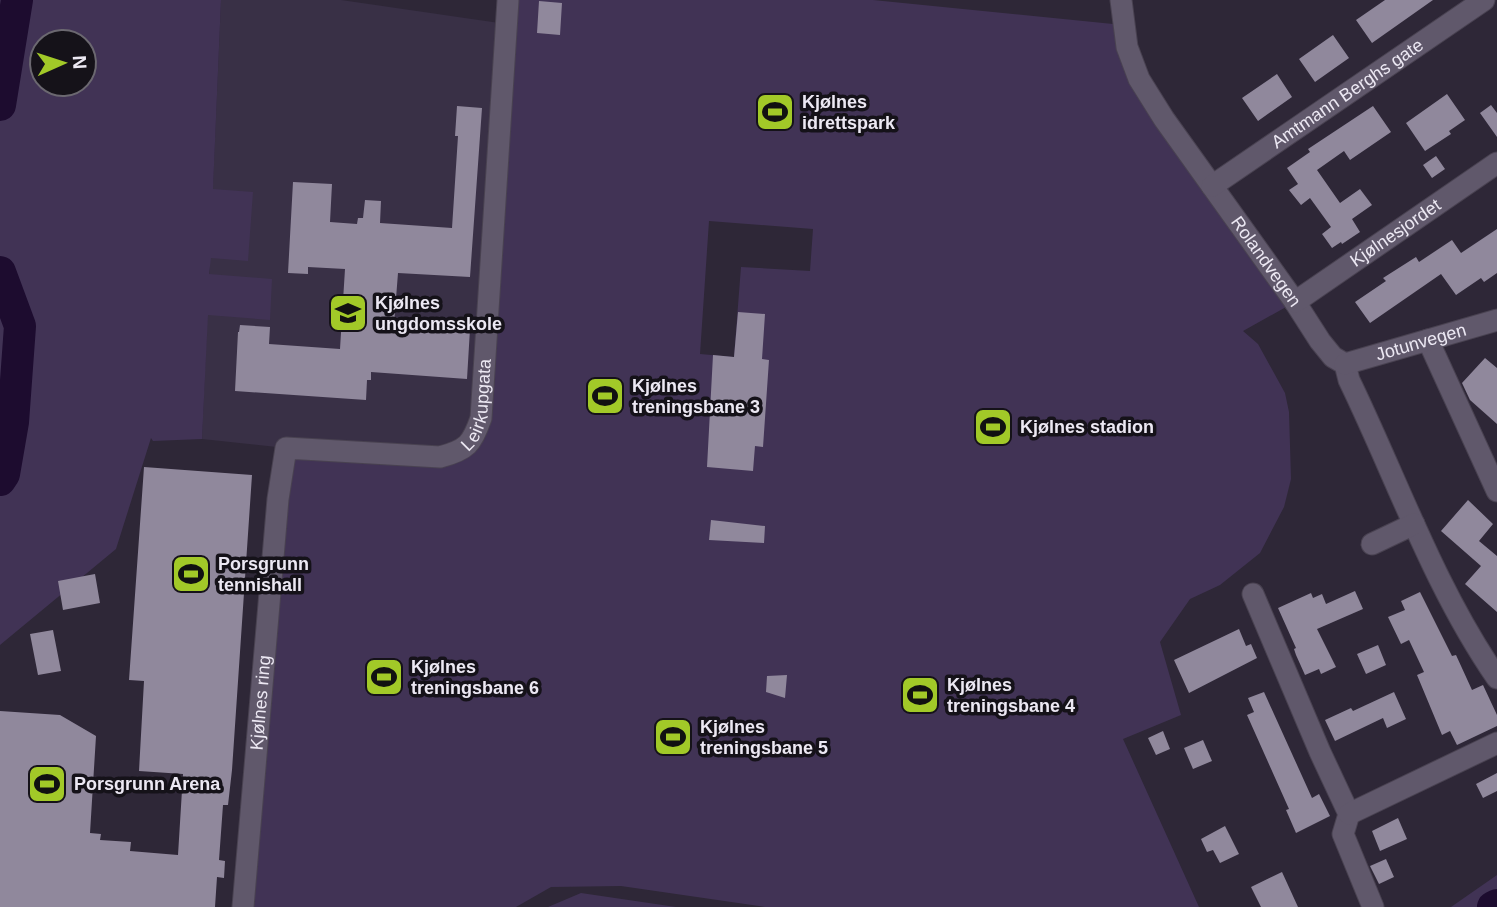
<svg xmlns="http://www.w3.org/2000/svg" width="1497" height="907" viewBox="0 0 1497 907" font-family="Helvetica,sans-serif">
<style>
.built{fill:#393046}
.green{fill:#413355;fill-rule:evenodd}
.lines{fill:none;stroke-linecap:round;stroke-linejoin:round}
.river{stroke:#1d0c2f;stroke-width:32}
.building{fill:#90889c}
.street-casing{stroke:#494251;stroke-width:23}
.street{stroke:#60586b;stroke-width:21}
.labels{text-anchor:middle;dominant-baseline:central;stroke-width:7;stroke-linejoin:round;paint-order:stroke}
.street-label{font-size:18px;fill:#ece8f3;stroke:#151219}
.poi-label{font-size:18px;font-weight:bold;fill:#ece8f3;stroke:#151219;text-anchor:start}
</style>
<rect width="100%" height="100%" fill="#2e2737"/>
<path class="built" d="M221 0H341L506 24 481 418 440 457 286 448 202 439Z"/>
<path class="green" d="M0 0H221L213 189 253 192 248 261 211 258 209 274 272 279 270 320 208 315 202 439 153 441 151 438 116 549 0 645ZM42 42H84V84H42Z
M508 0H873L1123 25 1139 79 1295 302 1243 331 1258 344 1285 393 1289 412 1291 479 1284 507 1260 553 1220 585 1190 599 1160 642 1181 715 1123 739 1199 907H765L621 886 551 887 516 907H243L286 448 440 457 475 436ZM709 221 813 229 810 271 741 267 734 357 700 354Z
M1497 875V907H1451Z
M581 893 676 907H548Z"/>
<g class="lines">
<path class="river" d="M0 105 17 0
M0 272 20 326 13 422 4 474 0 480
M1493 907 1497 905"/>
</g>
<path class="building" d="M1385 0H1433L1372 43 1356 20Z
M539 1 562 3 560 35 537 33Z
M1333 35 1349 58 1315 82 1299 59Z
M1277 74 1292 97 1258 121 1242 98Z
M1447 94 1465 120 1449 131 1451 134 1425 151 1406 123Z
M1491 105 1497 113V137L1480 113Z
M457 106 482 108 470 277 398 273 394 324 470 329 467 379 371 372V380H367L366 400 235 391 238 332H239L240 325 270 327 269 344 340 349 345 269 308 267V274L288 273 293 182 332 184 330 222 357 224 358 218H363L365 200 381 201 380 223 452 228 458 136H455Z
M1373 106 1391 132 1350 160 1344 151 1317 170 1340 203 1360 189 1372 205 1352 219 1360 232 1342 244 1341 242 1332 248 1322 234 1331 227 1310 198 1301 205 1289 190 1298 184 1287 168 1310 152 1308 149Z
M1436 156 1445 169 1432 178 1423 165Z
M1497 229V273L1484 282 1481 278 1456 295 1441 274 1370 323 1355 302 1386 281 1383 278 1416 257 1419 262 1452 240 1461 253Z
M738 312 765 314 762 359 769 360 763 447 755 446 753 471 707 467 713 355 734 357Z
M1485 358 1497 368V424L1470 400 1462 383Z
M144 467 252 475 232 770 228 805H223L219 860 225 861 224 878 217 877 215 907H0V711L60 715 96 736 90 833 101 834 100 840 131 842 130 851 178 855 183 774 139 771 144 681 129 680Z
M1468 500 1493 524 1479 541 1497 556V612L1465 584 1481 566 1441 531Z
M711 520 765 526 764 543 709 540Z
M95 574 100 603 63 610 58 581Z
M1355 591 1363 609 1317 629 1336 667 1321 674 1319 669 1305 675 1296 655 1294 649 1296 648 1278 608 1311 593 1313 598 1322 594 1326 604Z
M1420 592 1452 656 1456 655 1472 690 1483 685 1497 715V726L1457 745 1450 731 1442 735 1417 675 1424 672 1409 640 1401 644 1388 617 1405 610 1401 601Z
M1239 629 1246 646 1251 644 1257 658 1189 693 1174 660Z
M53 630 61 671 38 675 30 634Z
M1378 645 1386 665 1366 674 1357 654Z
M787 675 785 698 766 692 767 676Z
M1264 692 1312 798 1319 794 1330 816 1296 833 1286 810 1289 809 1247 715 1254 712 1248 698Z
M1394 692 1406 719 1387 728 1383 718 1335 741 1325 720 1351 708 1353 711Z
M1163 731 1170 749 1156 755 1148 738Z
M1203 740 1212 761 1193 769 1184 748Z
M1497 773V791L1483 798 1476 784Z
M1398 818 1407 839 1380 851 1372 831Z
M1225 826 1239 854 1220 863 1213 850 1207 852 1201 839Z
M1386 859 1394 877 1379 884 1370 866Z
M1282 872 1298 907H1261L1251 887Z"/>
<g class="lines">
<defs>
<g id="street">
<path id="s1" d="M1121 0 1127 47 1139 79 1164 119 1295 302 1320 341 1333 357 1345 364 1349 380C1397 479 1434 587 1497 678"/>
<path id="s2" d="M1212 186 1484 0"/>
<path id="s3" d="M1295 302 1497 163"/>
<path d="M1428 340 1497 491"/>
<path id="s4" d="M1345 364 1497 320"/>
<path d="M1372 544 1414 524"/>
<path d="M1253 594 1320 752 1349 814 1343 834 1373 907"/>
<path d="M1349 814 1497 743"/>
<path id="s5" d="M243 907 278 499 286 448 440 457C467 450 472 444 481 418L508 0"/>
</g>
</defs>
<use href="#street" class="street-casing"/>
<use href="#street" class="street"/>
</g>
<defs>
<symbol id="stadium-square" viewBox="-11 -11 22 22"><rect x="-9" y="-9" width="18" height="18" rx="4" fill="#a2c928" stroke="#151219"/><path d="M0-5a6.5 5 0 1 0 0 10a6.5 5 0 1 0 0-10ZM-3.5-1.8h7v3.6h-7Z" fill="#111"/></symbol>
<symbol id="school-square" viewBox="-11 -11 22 22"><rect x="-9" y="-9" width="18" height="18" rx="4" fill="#a2c928" stroke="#151219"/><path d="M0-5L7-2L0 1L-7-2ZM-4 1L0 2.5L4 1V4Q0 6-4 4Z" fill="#111"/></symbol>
</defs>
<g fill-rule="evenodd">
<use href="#stadium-square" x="753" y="90" width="44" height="44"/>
<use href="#school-square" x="326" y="291" width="44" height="44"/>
<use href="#stadium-square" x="583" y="374" width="44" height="44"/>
<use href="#stadium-square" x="971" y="405" width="44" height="44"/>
<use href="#stadium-square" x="169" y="552" width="44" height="44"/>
<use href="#stadium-square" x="362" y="655" width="44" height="44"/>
<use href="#stadium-square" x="898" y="673" width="44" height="44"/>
<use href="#stadium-square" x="651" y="715" width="44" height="44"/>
<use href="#stadium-square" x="25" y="762" width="44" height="44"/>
</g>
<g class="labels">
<g class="street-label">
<text stroke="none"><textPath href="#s2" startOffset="164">Amtmann Berghs gate</textPath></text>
<text stroke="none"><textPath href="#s3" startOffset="122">Kjølnesjordet</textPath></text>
<text stroke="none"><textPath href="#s1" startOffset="304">Rolandvegen</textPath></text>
<text stroke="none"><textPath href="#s4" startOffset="79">Jotunvegen</textPath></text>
<text stroke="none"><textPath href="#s5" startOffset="688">Leirkupgata</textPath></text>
<text stroke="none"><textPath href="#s5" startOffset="205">Kjølnes ring</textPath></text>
</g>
<g class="poi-label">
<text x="802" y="102">Kjølnes<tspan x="802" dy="21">idrettspark</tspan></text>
<text x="375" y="303">Kjølnes<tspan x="375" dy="21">ungdomsskole</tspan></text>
<text x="632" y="386">Kjølnes<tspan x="632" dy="21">treningsbane 3</tspan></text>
<text x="1020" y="427">Kjølnes stadion</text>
<text x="218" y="564">Porsgrunn<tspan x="218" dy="21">tennishall</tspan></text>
<text x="411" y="667">Kjølnes<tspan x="411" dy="21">treningsbane 6</tspan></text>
<text x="947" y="685">Kjølnes<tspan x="947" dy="21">treningsbane 4</tspan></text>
<text x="700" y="727">Kjølnes<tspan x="700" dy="21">treningsbane 5</tspan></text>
<text x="74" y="784">Porsgrunn Arena</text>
</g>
</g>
<g transform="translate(63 63) rotate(87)"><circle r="33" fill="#151219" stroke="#6b6870" stroke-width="2"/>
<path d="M0-5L12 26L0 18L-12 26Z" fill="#a2c928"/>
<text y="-10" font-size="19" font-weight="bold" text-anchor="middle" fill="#ece8f3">N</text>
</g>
</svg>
